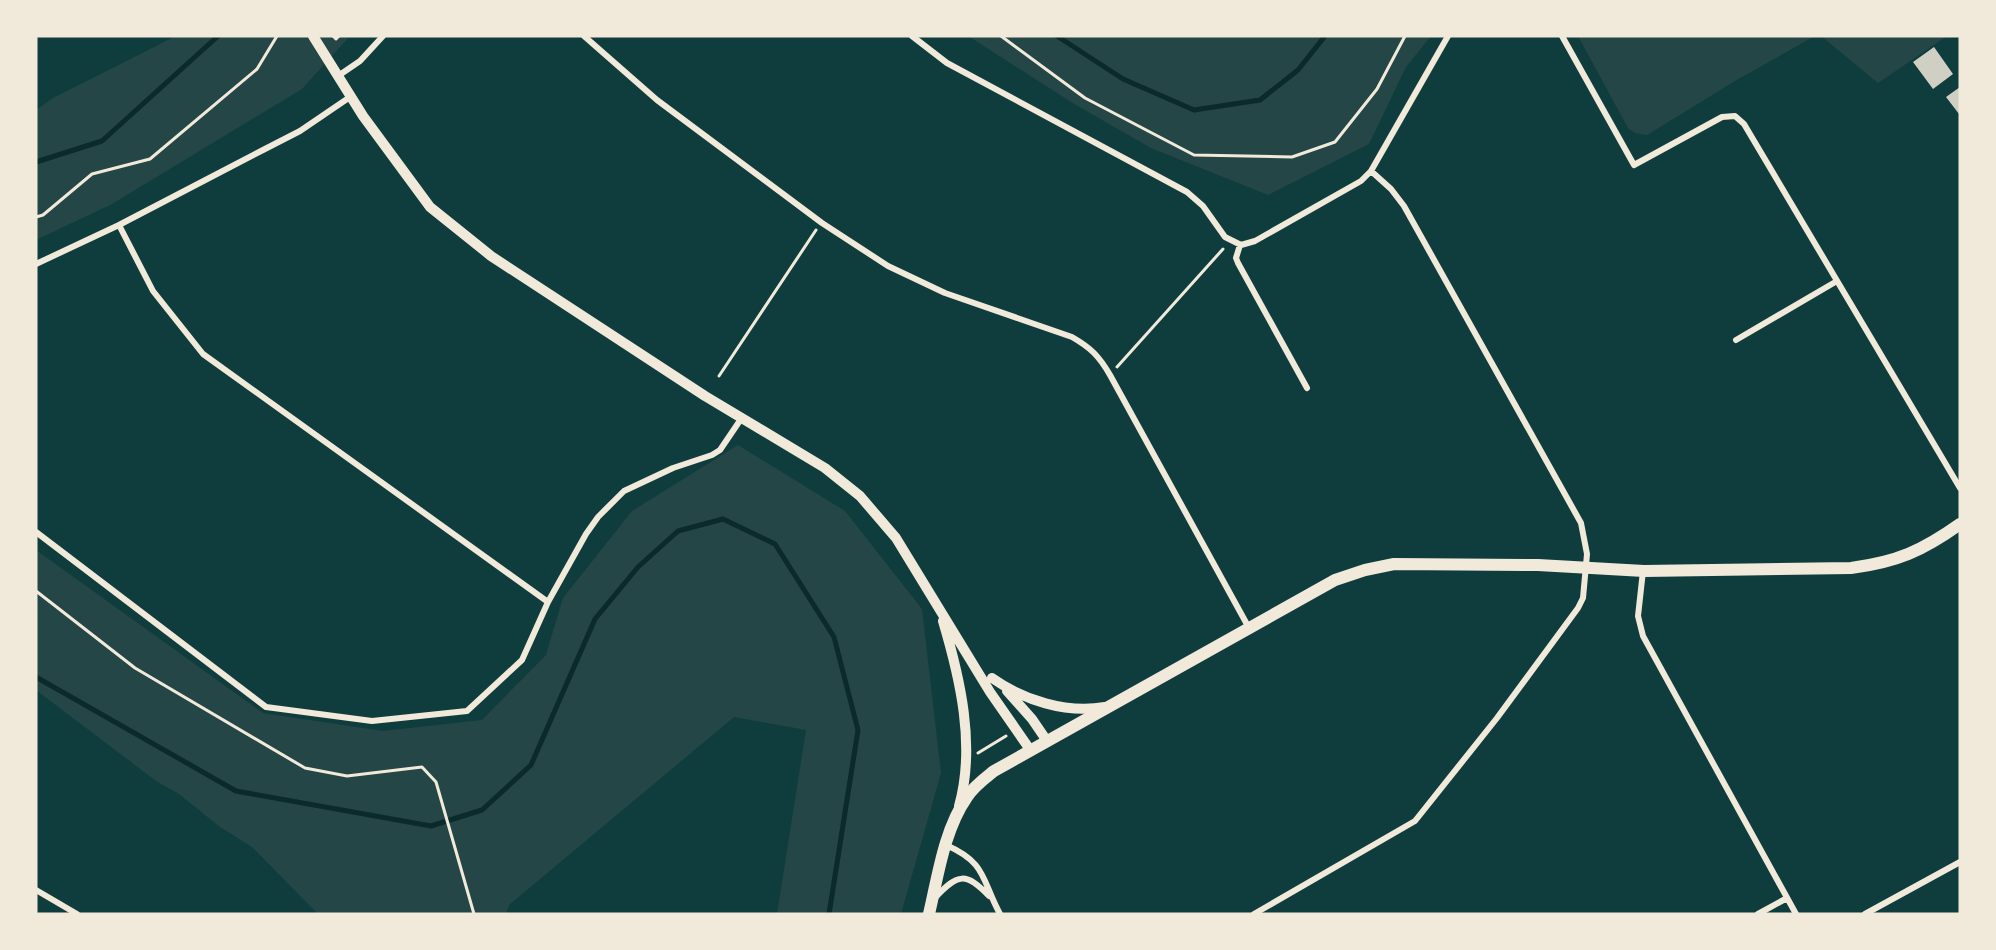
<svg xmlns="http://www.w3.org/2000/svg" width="1996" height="950" viewBox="0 0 1996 950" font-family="'Roboto Condensed',sans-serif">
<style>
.green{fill:#244646}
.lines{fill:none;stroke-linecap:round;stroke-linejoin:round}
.stream{stroke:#0a2a2b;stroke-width:5}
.building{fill:#cfcfc3}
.path{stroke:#f1e9da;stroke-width:3}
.minor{stroke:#f1e9da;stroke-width:6}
.tertiary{stroke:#f1e9da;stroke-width:10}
.secondary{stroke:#f1e9da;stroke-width:12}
</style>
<rect width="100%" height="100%" fill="#0f3d3e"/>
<path class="green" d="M176 36H350L302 89 112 204 36 240V110L53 98Z
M968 36H1431L1406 67 1369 144 1268 195 1151 148 1076 105Z
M1578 36H1815L1735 81 1647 135 1635 133 1628 128Z
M1821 36H1947L1878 83Z
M738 445 845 511 922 609 941 773 901 914H777L806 730 734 717 509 905 506 914H318L252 847 220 827 179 794 156 781 36 690V550L263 713 383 731 482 720 546 655 563 598 632 511Z"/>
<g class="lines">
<path class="stream" d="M1057 36 1123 79 1194 110 1260 100 1298 70 1325 36
M36 162 102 141 218 36
M36 677 236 791 431 826 482 810 531 765 595 619 638 567 678 531 723 519 775 544 834 637 858 730 829 914"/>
</g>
<path class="building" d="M1934 47 1953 74 1933 89 1913 62Z
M1960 87V113L1959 114 1946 97Z"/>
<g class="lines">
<path class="path" d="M333 36 336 39 339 36
M1001 36 1085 98 1194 155 1292 157 1335 142 1377 89 1405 36
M36 217 43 215 92 174 150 159 257 69 277 36
M1117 367 1223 249
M719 376 816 230
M36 591 135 668 305 768 347 776 422 767 436 782 474 914
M978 753 1006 736"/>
<path class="minor" d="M584 36 657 100 822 223 888 266 945 293 1072 337C1091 348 1099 356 1110 375L1249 628
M912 36 947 63 1187 192 1203 206 1225 237 1241 245 1255 241 1361 181 1371 171 1448 36
M1562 36 1634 165 1722 117 1735 116 1744 124 1960 488
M338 76 360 61 383 36
M119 225 153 291 203 354 548 602
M1240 245 1236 258 1238 263 1307 388
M36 264 119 225 263 150 300 131 350 97
M1736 340 1837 281
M36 532 266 707 372 721 467 711 522 660 548 602 586 534 598 517 624 491 673 468 712 455 720 450 741 419
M1643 571 1638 616 1643 636 1796 914
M946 845C987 863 981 879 1000 914
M36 890 77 914
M935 898C958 873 966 872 989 896
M1254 914 1415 821 1497 718 1578 608 1583 598 1587 554 1581 523 1404 206 1391 189 1371 171
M1758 914 1787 898
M1865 914 1960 862"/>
<path class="tertiary" d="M313 36 363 116 430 207 491 256 705 396 825 468 860 496 896 538 990 692 1031 751
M943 621C960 678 976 746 959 806
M992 678C1023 700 1066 714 1105 707
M1007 691 1032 719 1047 741"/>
<path class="secondary" d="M929 914C938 876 944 830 967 797 974 786 984 779 994 771L1335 580 1365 570 1394 564 1538 565 1644 571 1851 568C1897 562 1922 551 1960 524"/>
</g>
<rect width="1996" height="950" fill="none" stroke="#f1e9da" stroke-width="75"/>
</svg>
